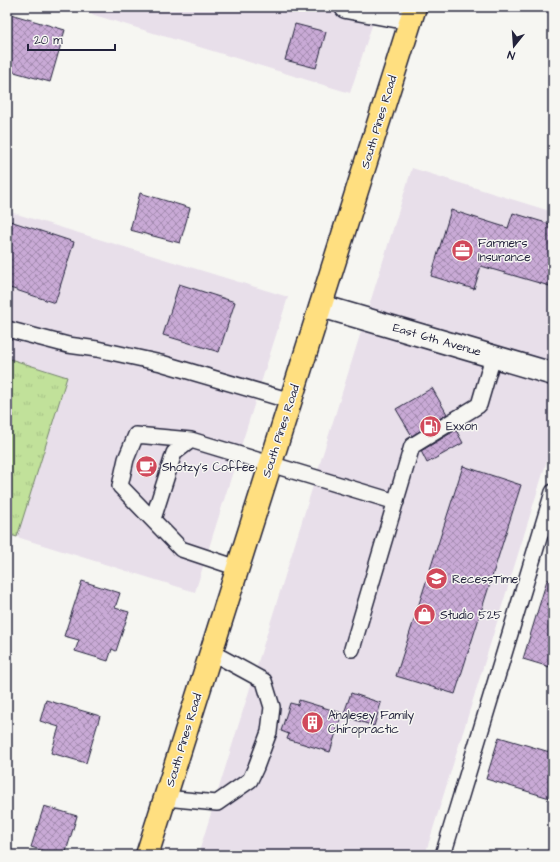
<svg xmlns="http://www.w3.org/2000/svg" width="560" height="862" viewBox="0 0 560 862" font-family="'Architects Daughter',sans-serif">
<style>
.built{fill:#e8dfea}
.grass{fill:url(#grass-tufts);stroke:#72826a}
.building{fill:url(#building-cross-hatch);stroke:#22223b}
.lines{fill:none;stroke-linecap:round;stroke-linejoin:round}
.service-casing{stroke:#22223b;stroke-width:18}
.minor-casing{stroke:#22223b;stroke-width:25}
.primary-casing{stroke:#22223b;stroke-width:25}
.service{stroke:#f6f6f2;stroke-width:15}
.minor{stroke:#f6f6f2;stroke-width:22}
.primary{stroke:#ffdf80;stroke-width:22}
.labels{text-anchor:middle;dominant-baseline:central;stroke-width:3;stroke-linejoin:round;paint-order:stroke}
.street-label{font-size:12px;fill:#22223b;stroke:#f6f6f2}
.poi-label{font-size:12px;fill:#22223b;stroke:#f6f6f2;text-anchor:start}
</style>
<defs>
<pattern id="grass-tufts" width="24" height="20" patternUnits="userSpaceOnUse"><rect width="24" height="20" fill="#c1e19a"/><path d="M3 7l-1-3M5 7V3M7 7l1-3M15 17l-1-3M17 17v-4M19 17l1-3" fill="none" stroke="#a6c186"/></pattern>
<pattern id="building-cross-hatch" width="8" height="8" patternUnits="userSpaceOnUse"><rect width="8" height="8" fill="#c9aad6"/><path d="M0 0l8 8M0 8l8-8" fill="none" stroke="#a38aaf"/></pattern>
</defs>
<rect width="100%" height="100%" fill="#f6f6f2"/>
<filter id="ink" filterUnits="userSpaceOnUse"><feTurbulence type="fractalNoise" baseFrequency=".025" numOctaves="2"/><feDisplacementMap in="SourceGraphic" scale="8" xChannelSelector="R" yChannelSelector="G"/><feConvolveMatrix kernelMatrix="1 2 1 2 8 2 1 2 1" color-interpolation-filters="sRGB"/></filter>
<g filter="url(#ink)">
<path class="built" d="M68 7H378L350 93Z
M412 168 553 212V441L425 855H198Z
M7 211 288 297 195 592 17 537 67 377 7 358Z"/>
<path class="grass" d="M7 358 67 377 17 537 7 534Z"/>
<path class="building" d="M7 13 65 30 50 82 7 70Z
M295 24 326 32 316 68 285 60Z
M140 193 190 208 180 243 130 230Z
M451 210 508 228 513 213 553 225V287L481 266 474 289 431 276Z
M7 220 74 242 55 303 7 287Z
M179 284 235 302 219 352 163 335Z
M432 388 447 414 412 436 396 409Z
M456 430 463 443 427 463 421 451Z
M463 466 521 485 455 694 396 676Z
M547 580H553V668L523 659Z
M82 581 120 593 115 608 129 612 116 651 112 649 108 661 75 651 79 640 64 636Z
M351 693 381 703 374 726 343 716Z
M46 700 100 716 86 763 51 753 59 727 40 721Z
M299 700 342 713 330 752 287 739 289 734 281 731 290 703 298 705Z
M499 737 553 753V799L486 779Z
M44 806 77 816 65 855H57L31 847Z"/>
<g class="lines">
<defs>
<path id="service" d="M7 329 68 345 97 349 161 363 291 401
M153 519 174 453 191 440
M238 568 181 549 120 486 126 459 136 435 191 440 396 502
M352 649 412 446 479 405 493 357
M165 798 217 803 250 780 256 767 269 732 272 707 264 681 211 652
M443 855 553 492"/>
<path id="minor" d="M346 7 411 19
M321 306 553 374"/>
<path id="primary" d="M147 855 415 7"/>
</defs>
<use href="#service" class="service-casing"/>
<use href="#minor" class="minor-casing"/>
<use href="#primary" class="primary-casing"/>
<use href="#service" class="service"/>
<use href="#minor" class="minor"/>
<use href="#primary" class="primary"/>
</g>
</g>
<defs>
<symbol id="office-disc" viewBox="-11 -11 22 22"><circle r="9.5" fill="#d1495b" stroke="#f6f6f2"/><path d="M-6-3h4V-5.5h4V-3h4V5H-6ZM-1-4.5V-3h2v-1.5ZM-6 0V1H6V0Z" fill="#fff"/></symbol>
<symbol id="fuel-disc" viewBox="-11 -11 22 22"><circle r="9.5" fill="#d1495b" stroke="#f6f6f2"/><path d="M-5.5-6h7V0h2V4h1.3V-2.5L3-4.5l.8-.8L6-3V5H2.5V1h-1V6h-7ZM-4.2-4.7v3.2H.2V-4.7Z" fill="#fff"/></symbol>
<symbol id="cafe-disc" viewBox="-11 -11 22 22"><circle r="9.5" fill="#d1495b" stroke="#f6f6f2"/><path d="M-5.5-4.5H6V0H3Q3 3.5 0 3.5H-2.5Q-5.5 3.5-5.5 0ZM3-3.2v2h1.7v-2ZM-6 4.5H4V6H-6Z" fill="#fff"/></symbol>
<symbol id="school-disc" viewBox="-11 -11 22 22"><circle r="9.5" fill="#d1495b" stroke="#f6f6f2"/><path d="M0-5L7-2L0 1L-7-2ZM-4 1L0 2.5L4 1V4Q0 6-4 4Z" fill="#fff"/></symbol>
<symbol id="shop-disc" viewBox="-11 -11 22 22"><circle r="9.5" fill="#d1495b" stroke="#f6f6f2"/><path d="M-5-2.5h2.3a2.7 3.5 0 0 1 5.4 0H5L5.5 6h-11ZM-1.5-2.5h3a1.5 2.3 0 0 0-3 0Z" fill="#fff"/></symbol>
<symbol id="building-disc" viewBox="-11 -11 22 22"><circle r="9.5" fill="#d1495b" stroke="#f6f6f2"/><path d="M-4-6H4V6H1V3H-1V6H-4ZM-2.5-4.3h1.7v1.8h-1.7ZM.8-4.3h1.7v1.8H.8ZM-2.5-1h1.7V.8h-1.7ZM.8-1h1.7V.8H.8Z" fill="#fff"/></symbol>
</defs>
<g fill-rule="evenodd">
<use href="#office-disc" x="450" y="238" width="25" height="25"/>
<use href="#fuel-disc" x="418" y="414" width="25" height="25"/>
<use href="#cafe-disc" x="134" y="454" width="25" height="25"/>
<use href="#school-disc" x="424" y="566" width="25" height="25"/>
<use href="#shop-disc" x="412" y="602" width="25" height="25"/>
<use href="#building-disc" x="300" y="710" width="25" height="25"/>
</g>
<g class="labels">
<g class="street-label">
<text transform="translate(379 122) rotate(-73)">South Pines Road</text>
<text transform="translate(437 340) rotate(16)">East 6th Avenue</text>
<text transform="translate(281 431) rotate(-72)">South Pines Road</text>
<text transform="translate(184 740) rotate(-73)">South Pines Road</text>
</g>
<g class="poi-label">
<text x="478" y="243">Farmers<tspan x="478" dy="14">Insurance</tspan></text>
<text x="446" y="426">Exxon</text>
<text x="162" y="467">Shotzy's Coffee</text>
<text x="452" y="579">RecessTime</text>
<text x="440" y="615">Studio 525</text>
<text x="328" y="715">Anglesey Family<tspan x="328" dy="14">Chiropractic</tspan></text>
</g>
</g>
<rect width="560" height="862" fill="none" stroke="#f6f6f2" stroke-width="24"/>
<rect x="12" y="12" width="536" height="838" fill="none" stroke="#22223b" stroke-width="1.5" filter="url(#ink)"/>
<g transform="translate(514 46) rotate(197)" stroke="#f6f6f2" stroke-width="3" paint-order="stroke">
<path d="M0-3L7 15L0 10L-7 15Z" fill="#22223b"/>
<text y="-6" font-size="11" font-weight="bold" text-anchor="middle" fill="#22223b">N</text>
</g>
<path d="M28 44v6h87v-6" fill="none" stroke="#22223b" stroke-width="2"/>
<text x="34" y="44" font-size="12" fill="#22223b" stroke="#f6f6f2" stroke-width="3" paint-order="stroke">20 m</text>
</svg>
